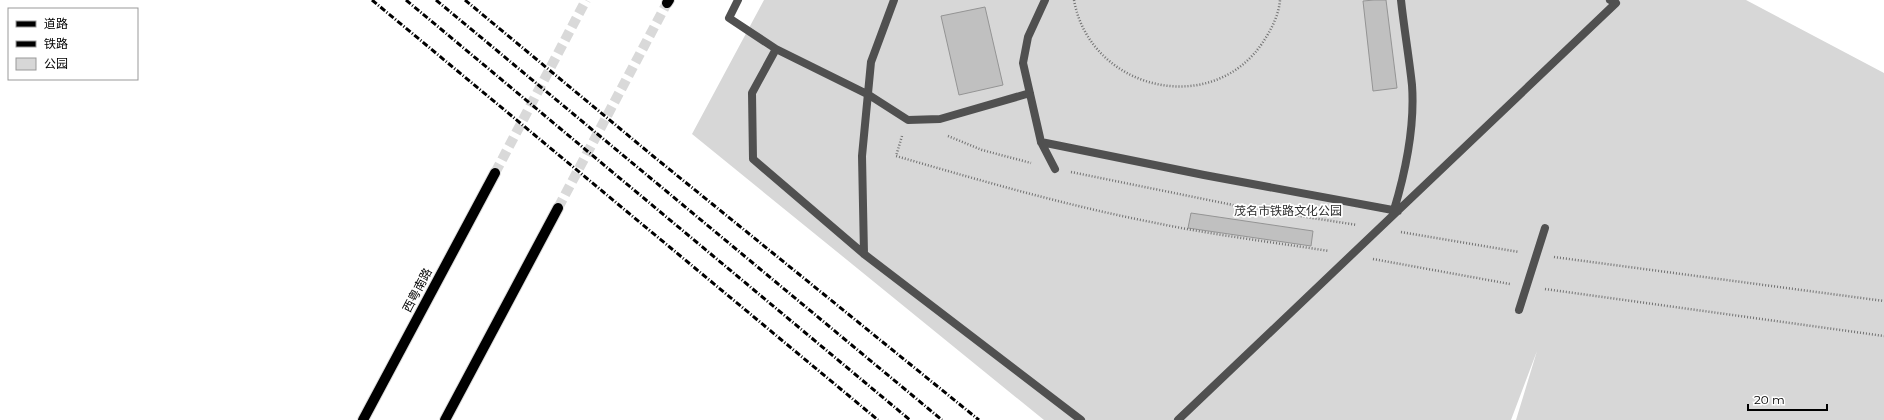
<svg xmlns="http://www.w3.org/2000/svg" width="1884" height="420" viewBox="0 0 1884 420" font-family="Montserrat,'Noto Sans SC',sans-serif">
<style>
.green{fill:#d7d7d7}
.building{fill:#c0c0c0;stroke:#949494}
.lines{fill:none;stroke-linecap:round;stroke-linejoin:round}
.primary-tunnel{stroke:#d9d9d9;stroke-width:10;stroke-dasharray:10 5;stroke-linecap:butt}
.primary-casing{stroke:#dbdbdb;stroke-width:12}
.path{stroke:#727272;stroke-width:2.5;stroke-dasharray:1 2;stroke-linecap:butt}
.service{stroke:#505050;stroke-width:8}
.primary{stroke:#000;stroke-width:10}
.rail{stroke:#000;stroke-width:3;stroke-dasharray:6 2 1 2;stroke-linecap:butt}
.labels{text-anchor:middle;dominant-baseline:central;stroke-width:3.5;stroke-linejoin:round;paint-order:stroke}
.park-label{font-size:12px;fill:#2e2e2e;stroke:#fff}
.street-label{font-size:12px;fill:#000;stroke:#fff}
</style>
<rect width="100%" height="100%" fill="#fff"/>
<path class="green" d="M764 0H1746L1884 73V420H1516L1537 351 1511 420H1044L692 134Z"/>
<path class="building" d="M1374 0H1386L1397 88 1373 91 1363 1Z
M985 7 1003 85 959 95 941 16Z
M1191 213 1313 231 1311 246 1188 228Z"/>
<g class="lines">
<path class="primary-tunnel" d="M495 173 586 0
M558 208 667 3"/>
<defs>
<path id="primary" d="M667 3 669 0
M363 420 495 173
M445 420 558 208"/>
</defs>
<use href="#primary" class="primary-casing"/>
<path class="path" d="M1074 0C1090 91 1215 120 1265 39 1272 28 1279 14 1280 0
M902 136 896 156C982 181 1068 206 1156 223 1213 235 1272 242 1329 251
M948 136 982 150 1031 163
M1071 172 1243 207 1357 225
M1401 232 1519 252
M1554 257 1884 301
M1373 259 1510 284
M1545 289 1884 336"/>
<path class="service" d="M738 0 729 18 776 49 752 93 753 159 864 254 1081 420
M1045 0 1028 37 1023 63 1041 142 1055 169
M776 49 869 95 908 120 940 119 1030 93
M1041 142 1204 175 1398 211
M1394 210C1406 170 1415 127 1412 85 1409 57 1404 28 1401 0
M864 254 862 156 871 62 894 0
M1519 310 1545 228
M1178 420 1616 3 1610 0"/>
<use href="#primary" class="primary"/>
<path class="rail" d="M372 0 878 420
M406 0 910 420
M436 0 942 420
M465 0 653 156 979 420"/>
</g>
<g class="labels">
<g class="park-label">
<text x="1288" y="210">茂名市铁路文化公园</text>
</g>
<g class="street-label">
<text transform="translate(417 290) rotate(-62)">西粤南路</text>
</g>
</g>
<rect x="8" y="8" width="130" height="72" fill="#ffffff" stroke="#999999"/>
<rect x="16" y="21" width="20" height="6" fill="#000000" stroke="#999999"/>
<text x="44" y="28" font-size="12" fill="#000000">道路</text>
<rect x="16" y="41" width="20" height="6" fill="#000000" stroke="#999999"/>
<text x="44" y="48" font-size="12" fill="#000000">铁路</text>
<rect x="16" y="58" width="20" height="12" fill="#d7d7d7" stroke="#999999"/>
<text x="44" y="68" font-size="12" fill="#000000">公园</text>
<path d="M1748 404v6h79v-6" fill="none" stroke="#000000" stroke-width="2"/>
<text x="1754" y="404" font-size="12" fill="#000000" stroke="#ffffff" stroke-width="3" paint-order="stroke">20 m</text>
</svg>
